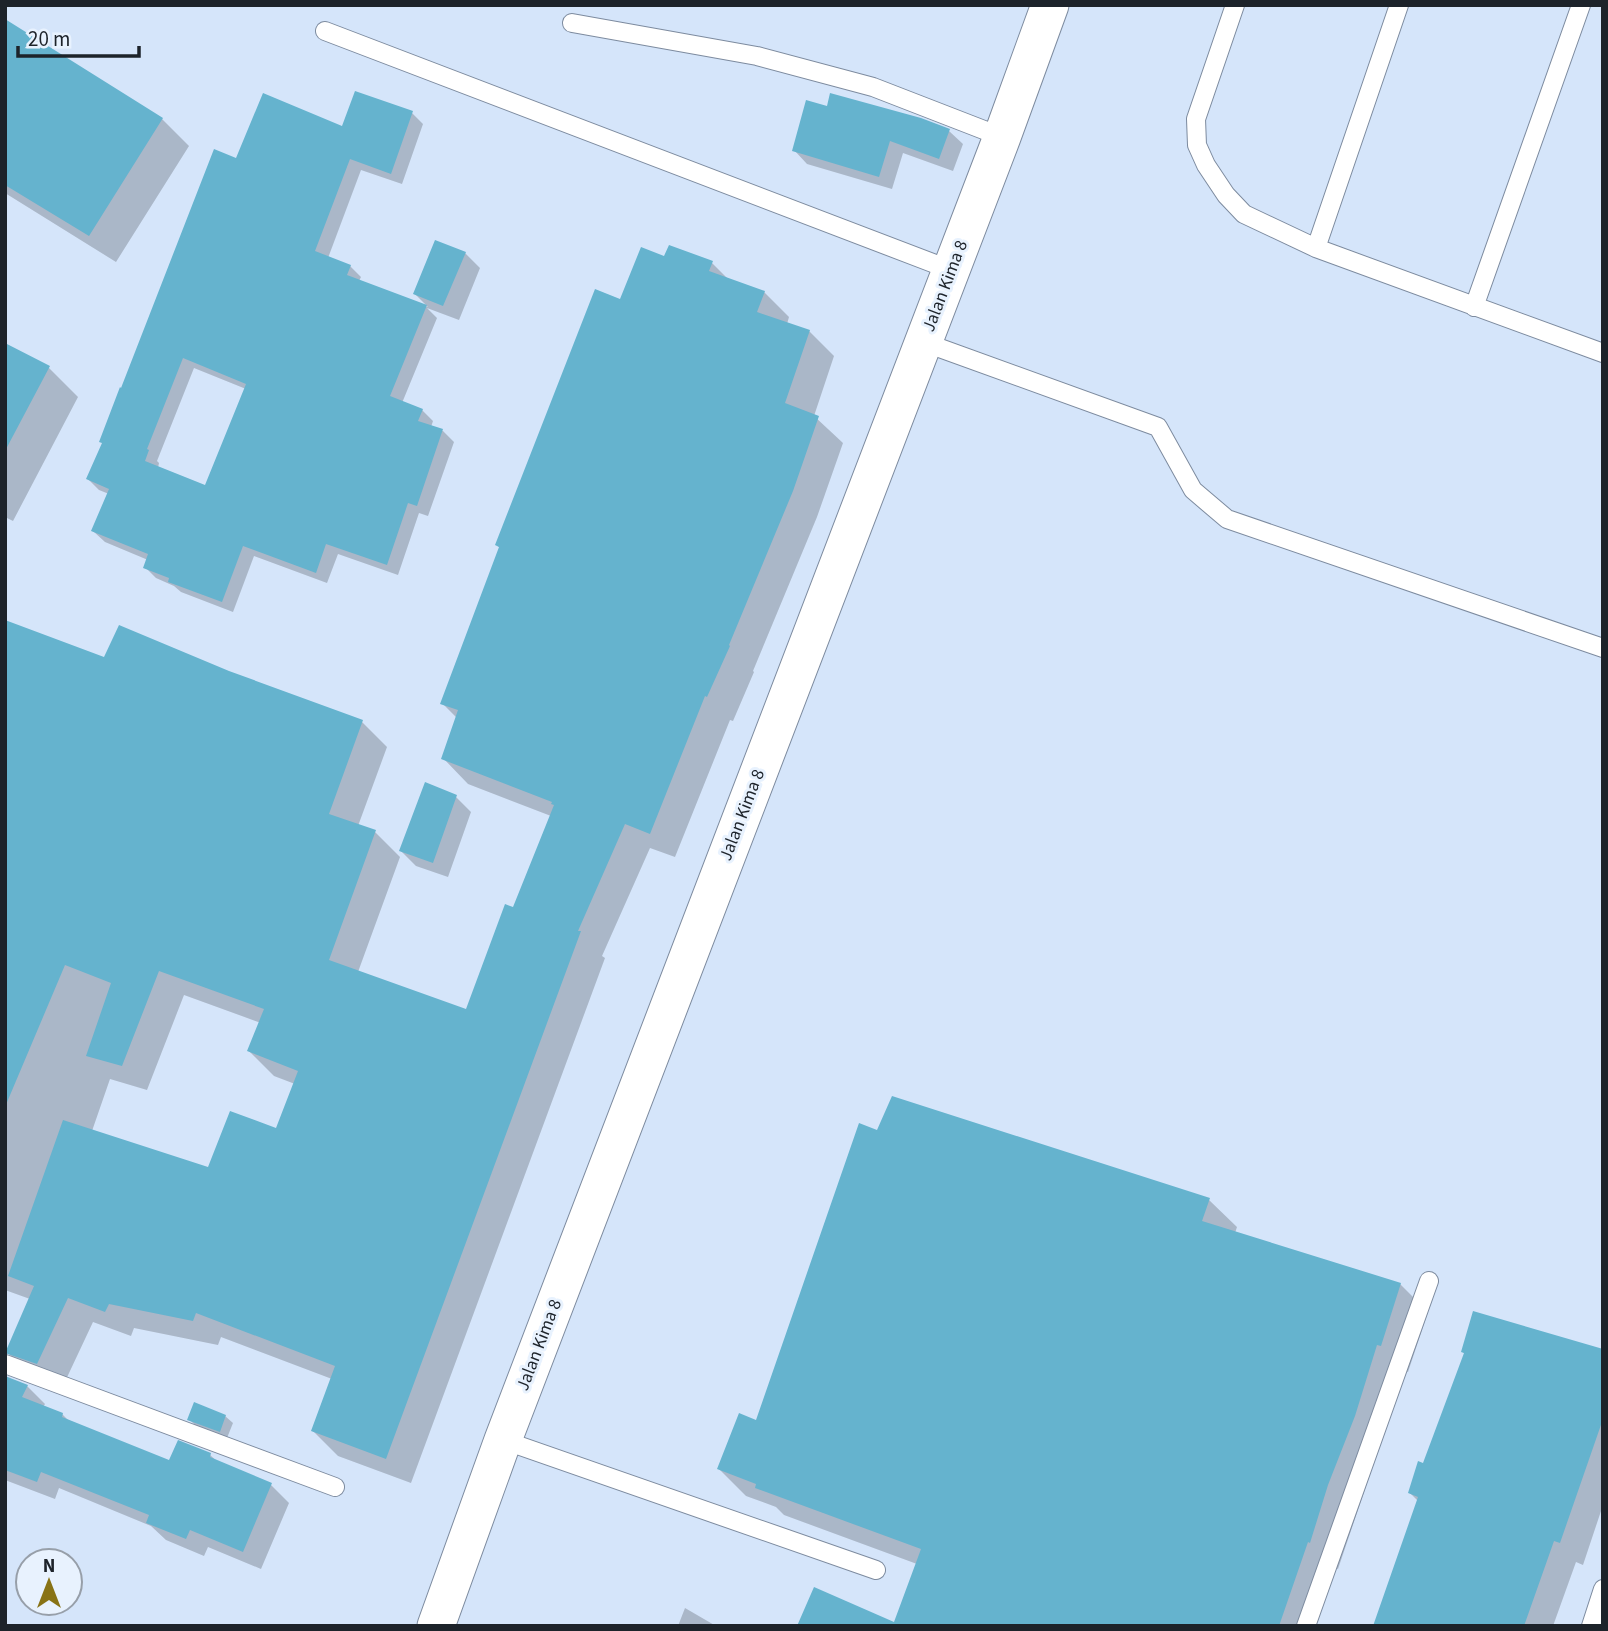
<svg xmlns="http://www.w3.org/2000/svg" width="1608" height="1631" viewBox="0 0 1608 1631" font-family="'Source Sans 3',sans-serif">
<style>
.shadow{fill:#0003;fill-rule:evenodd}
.building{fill:#65b3ce;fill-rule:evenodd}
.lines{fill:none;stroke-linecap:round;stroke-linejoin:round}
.lane-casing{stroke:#7d8b9f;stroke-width:20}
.street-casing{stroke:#7d8b9f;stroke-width:39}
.lane{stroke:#fff;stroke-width:18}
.street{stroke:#fff;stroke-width:37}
.labels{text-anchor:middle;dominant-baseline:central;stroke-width:6;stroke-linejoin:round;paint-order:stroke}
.street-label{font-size:18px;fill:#1d232a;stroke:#e8f2fe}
</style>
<rect width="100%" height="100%" fill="#d5e5fa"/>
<path class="shadow" d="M5 21 162 119 189 146 116 262 5 193Z
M828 109 920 119 949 131 963 144 953 171 903 153 892 189 807 164 794 150Z
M412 113 423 124 402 184 361 170 328 258 350 266 361 277 359 281 428 307 415 294 465 253 480 268 459 320 427 308 437 318 402 403 422 410 433 421 431 427 443 431 454 442 428 516 419 513 398 575 338 554 327 583 254 556 233 612 181 592 174 586 156 578 145 567 148 560 105 542 93 531 109 494 99 490 88 479 237 161 343 128ZM194 368 246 389 206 488 158 468 159 463 157 461Z
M665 258 712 263 729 280 764 292 789 317 787 324 809 331 834 356 814 416 843 443 817 517 753 671 754 672 733 721 730 720 675 857 650 848 602 956 605 958 411 1483 338 1456 313 1431 332 1379 221 1337 218 1345 134 1328 131 1336 93 1322 62 1388 32 1377 7 1352 30 1299 5 1290V644L105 659 228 673 362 722 387 747 358 826 375 832 400 857 358 972 467 1011 514 909 551 816 468 784 443 758 457 718 442 703 500 548 497 545 621 302ZM184 995 261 1023 249 1051 274 1076 295 1084 278 1131 209 1170 92 1131 110 1079 147 1090Z
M5 345 49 368 78 397 13 521 5 517Z
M456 797 471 812 448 877 416 866 401 851Z
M878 1132 1209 1200 1237 1227 1235 1233 1400 1284 1428 1312 1408 1372 1405 1371 1338 1569 1335 1568 1315 1626H799L895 1625 917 1564 784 1515 776 1507 746 1496 719 1469 757 1422Z
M1603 1351V1505L1583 1565 1576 1562 1553 1626H1375L1418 1501 1410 1493 1425 1465 1465 1354 1463 1352Z
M5 1377 27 1386 45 1404 43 1407 62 1414 70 1422 170 1462 210 1455 219 1463 271 1485 289 1503 261 1569 208 1547 204 1556 166 1540 151 1526 59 1488 55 1499 5 1480Z
M225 1416 233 1423 227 1438 196 1426 189 1419Z
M685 1608 716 1626H678Z"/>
<path class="building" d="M5 19 163 118 89 236 5 185Z
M355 91 413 111 391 174 350 159 315 251 351 265 347 275 427 305 390 396 423 409 418 421 443 429 417 506 408 503 387 565 326 544 316 573 243 546 222 602 168 582 169 578 143 568 148 554 91 531 109 489 86 479 102 443 99 442 120 387 121 388 214 149 236 158 263 93 342 126ZM183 358 246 384 205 485 145 461 149 450 147 449Z
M830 93 921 118 950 129 939 159 890 141 879 177 792 151 806 100 827 106Z
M435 240 466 252 443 306 413 294Z
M669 245 713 261 709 271 765 291 757 312 810 330 785 403 819 416 793 491 729 645 730 646 707 697 705 696 650 834 625 824 578 931H581L386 1459 311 1431 335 1366 196 1313 193 1321 109 1304 105 1312 68 1298 37 1364 5 1353 34 1286 8 1276 63 1120 208 1167 230 1111 276 1128 298 1071 247 1051 264 1009 159 971 122 1066 86 1056 111 983 65 965 5 1107V620L104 657 119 625 229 671 363 720 329 814 376 830 329 960 466 1009 505 904 513 907 554 805 551 804 552 802 441 759 458 710 440 704 499 547 495 545 595 289 620 299 641 247 664 256Z
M5 343 50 366 5 451Z
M425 782 457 795 433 863 399 851Z
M892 1096 1210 1198 1202 1221 1401 1283 1381 1346 1377 1345 1355 1416 1328 1485 1310 1543 1308 1542 1279 1626H797L814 1587 894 1622 921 1549 755 1488 756 1484 717 1469 739 1413 756 1420 859 1123 877 1130Z
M1473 1311 1603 1349V1419L1560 1543 1554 1541 1524 1626H1373L1418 1497 1408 1493 1418 1461 1423 1463 1464 1353 1461 1352Z
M5 1376 28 1385 22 1397 63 1413 62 1417 169 1460 178 1440 211 1453 210 1457 272 1483 243 1552 190 1530 186 1539 146 1523 149 1515 41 1472 37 1482 5 1470Z
M194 1402 226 1415 220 1432 187 1420Z"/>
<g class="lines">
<defs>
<path id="lane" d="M1235 5 1196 119 1197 145 1206 165 1226 195 1244 214 1316 248
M1399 5 1316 248 1603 353
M572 23 757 56 873 87 1002 137
M325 31 951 270
M1474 307 1581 5
M923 342 1158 427 1193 490 1227 519 1603 648
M5 1364 335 1487
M503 1440 876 1570
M1306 1626 1429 1281
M1591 1626 1603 1589"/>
<path id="street" d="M436 1626 503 1440 1002 137 1050 5"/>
</defs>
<use href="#lane" class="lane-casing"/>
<use href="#street" class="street-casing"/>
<use href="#lane" class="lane"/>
<use href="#street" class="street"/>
</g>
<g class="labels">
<g class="street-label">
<text transform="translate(945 286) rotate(-69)">Jalan Kima 8</text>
<text transform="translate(742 815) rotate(-69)">Jalan Kima 8</text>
<text transform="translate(539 1345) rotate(-69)">Jalan Kima 8</text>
</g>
</g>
<rect width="1608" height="1631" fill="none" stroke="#1d232a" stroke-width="14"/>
<g transform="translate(49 1582)"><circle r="33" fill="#e8f2fe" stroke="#979fa9" stroke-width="2"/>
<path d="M0-5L12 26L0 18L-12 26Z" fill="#887316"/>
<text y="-10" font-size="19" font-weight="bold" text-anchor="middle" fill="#1d232a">N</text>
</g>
<path d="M18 46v10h121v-10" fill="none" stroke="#1d232a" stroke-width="3.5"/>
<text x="28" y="46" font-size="21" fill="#1d232a" stroke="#e8f2fe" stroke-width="5" paint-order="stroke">20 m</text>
</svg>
